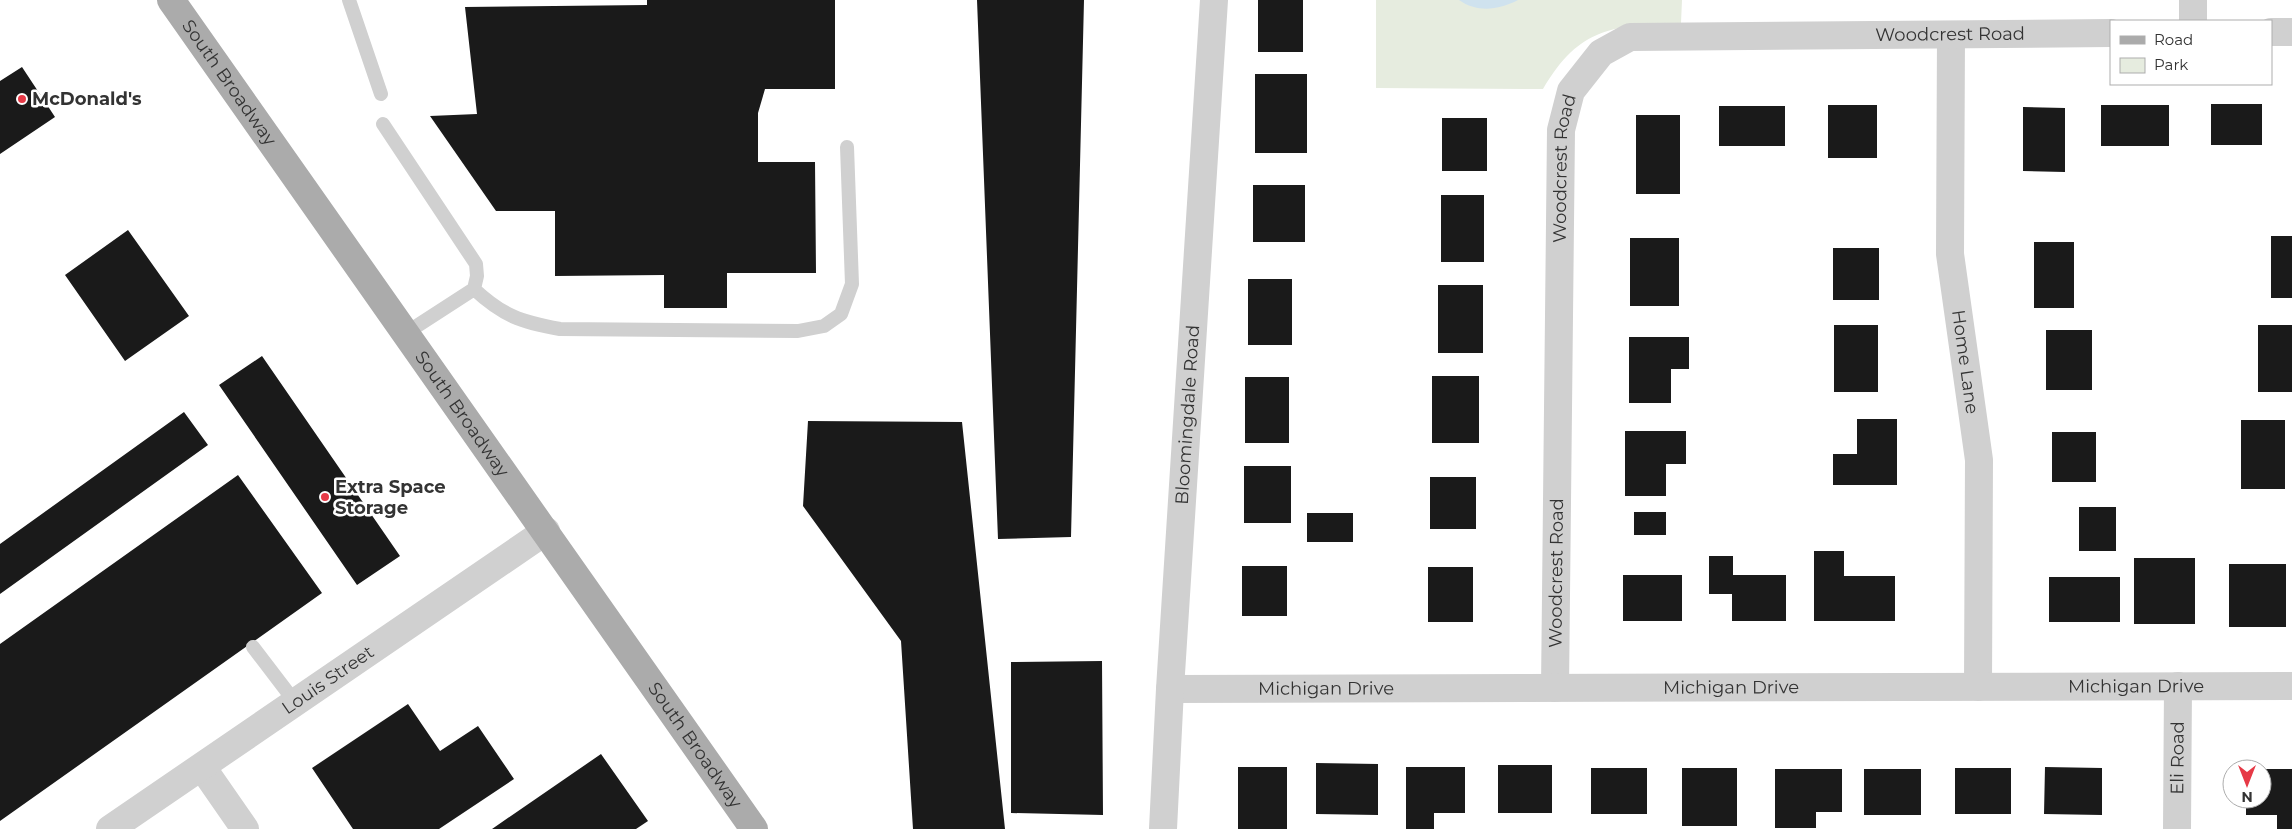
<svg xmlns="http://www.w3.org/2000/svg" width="2292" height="829" viewBox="0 0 2292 829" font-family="Montserrat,sans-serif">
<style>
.green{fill:#e6ecdf}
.water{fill:#cfe2ee}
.building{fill:#1a1a1a}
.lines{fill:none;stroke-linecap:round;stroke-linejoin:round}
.lane{stroke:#d0d0d0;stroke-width:14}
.street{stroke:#d0d0d0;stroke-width:28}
.primary{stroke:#ababab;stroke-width:28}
.poi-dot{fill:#e63946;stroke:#fff;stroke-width:2}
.labels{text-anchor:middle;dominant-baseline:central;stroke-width:5;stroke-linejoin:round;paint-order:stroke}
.street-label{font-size:18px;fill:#333;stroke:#fff}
.poi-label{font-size:18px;font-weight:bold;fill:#333;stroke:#fff;text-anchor:start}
</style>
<rect width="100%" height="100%" fill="#fff"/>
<path class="green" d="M1376 0H1682L1681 23C1613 26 1580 26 1543 89L1376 88Z"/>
<path class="water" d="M1459 0H1518C1499 10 1477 13 1459 0Z"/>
<path class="building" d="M647 0H835V89H765L758 113V162H815L816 273H727V308H664V275L555 276V211H496L430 116 477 114 465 7 647 5Z
M977 0H1084L1071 537 998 539Z
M1258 0H1303V52H1258Z
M22 67 55 117 0 154V81Z
M1255 74H1307V153H1255Z
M2211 104H2262V145H2211Z
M1828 105H1877V158H1828Z
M2101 105H2169V146H2101Z
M1719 106H1785V146H1719Z
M2023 107 2065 108V172L2023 171Z
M1636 115H1680V194H1636Z
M1442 118H1487V171H1442Z
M1253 185H1305V242H1253Z
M1441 195H1484V262H1441Z
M128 230 189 316 125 361 65 275Z
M2271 236H2292V298H2271Z
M1630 238H1679V306H1630Z
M2034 242H2074V308H2034Z
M1833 248H1879V300H1833Z
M1248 279H1292V345H1248Z
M1438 285H1483V353H1438Z
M1834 325H1878V392H1834Z
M2258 325H2292V392H2258Z
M2046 330H2092V390H2046Z
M1629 337H1689V369H1671V403H1629Z
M262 356 400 556 357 585 219 385Z
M1432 376H1479V443H1432Z
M1245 377H1289V443H1245Z
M184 412 208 445 0 594V544Z
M1857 419H1897V485H1833V454H1857Z
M2241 420H2285V489H2241Z
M808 421 962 422 1005 829H913L901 641 803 506Z
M1625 431H1686V464H1666V496H1625Z
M2052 432H2096V482H2052Z
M1244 466H1291V523H1244Z
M238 475 322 593 0 821V644Z
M1430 477H1476V529H1430Z
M2079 507H2116V551H2079Z
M1634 512H1666V535H1634Z
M1307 513H1353V542H1307Z
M1814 551H1844V576H1895V621H1814Z
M1709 556H1733V575H1786V621H1732V594H1709Z
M2134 558H2195V624H2134Z
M2229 564H2286V627H2229Z
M1242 566H1287V616H1242Z
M1428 567H1473V622H1428Z
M1623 575H1682V621H1623Z
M2049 577H2120V622H2049Z
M1102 661 1103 815 1011 813V662Z
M408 704 440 751 478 726 514 779 439 829H353L312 768Z
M601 754 648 821 636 829H492Z
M1316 763 1378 764V815L1316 814Z
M1498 765H1552V813H1498Z
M1238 767H1287V829H1238Z
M1406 767H1465V813H1434V829H1406Z
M2045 767 2102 768V815L2044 814Z
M1591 768H1647V814H1591Z
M1682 768H1737V826H1682Z
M1955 768H2011V814H1955Z
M1775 769H1842V812H1816V828H1775Z
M1864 769H1921V815H1864Z
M2262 769H2292V829H2277V815H2246V799H2262Z"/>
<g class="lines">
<path class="lane" d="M349 0 381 94
M383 124 476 264 477 276 474 289 406 333
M474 289C503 316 521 322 560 329L798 331 824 326 841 314 852 284 847 147
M253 647 295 702"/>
<g class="street">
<path d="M2193 0V21"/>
<path d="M2271 32H2292"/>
<path id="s1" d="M1951 35 1950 254 1979 460 1978 687"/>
<path id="s2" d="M1555 688 1561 130 1571 91 1601 53 1630 37 2111 33"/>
<path id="s3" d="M1170 689 2292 686"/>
<path d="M202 767 245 829"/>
<path id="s4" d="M110 829 546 531"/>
<path id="s5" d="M1163 829 1170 689 1214 0"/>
<path id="s6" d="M2177 829 2178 686"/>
</g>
<path class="primary" id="s7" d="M171 0 754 829"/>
</g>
<g class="poi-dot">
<circle cx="22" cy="99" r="5"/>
<circle cx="325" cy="497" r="5"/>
</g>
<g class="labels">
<g class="street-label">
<text stroke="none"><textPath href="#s2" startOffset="1000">Woodcrest Road</textPath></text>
<text stroke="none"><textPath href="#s7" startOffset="101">South Broadway</textPath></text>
<text stroke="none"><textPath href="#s2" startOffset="520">Woodcrest Road</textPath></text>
<text stroke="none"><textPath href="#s1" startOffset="328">Home Lane</textPath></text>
<text stroke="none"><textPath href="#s7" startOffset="506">South Broadway</textPath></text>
<text stroke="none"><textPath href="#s5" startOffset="415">Bloomingdale Road</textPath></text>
<text stroke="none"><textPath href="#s2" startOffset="115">Woodcrest Road</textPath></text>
<text stroke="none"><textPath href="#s4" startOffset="264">Louis Street</textPath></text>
<text stroke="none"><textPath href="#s3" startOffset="966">Michigan Drive</textPath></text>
<text stroke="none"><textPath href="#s3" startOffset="561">Michigan Drive</textPath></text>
<text stroke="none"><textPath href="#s3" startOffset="156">Michigan Drive</textPath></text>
<text stroke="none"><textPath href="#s7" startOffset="911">South Broadway</textPath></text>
<text stroke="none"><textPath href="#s6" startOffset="71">Eli Road</textPath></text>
</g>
<g class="poi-label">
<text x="32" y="99">McDonald's</text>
<text x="335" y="487">Extra Space<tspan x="335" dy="21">Storage</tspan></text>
</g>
</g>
<rect x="2110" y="20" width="162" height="65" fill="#ffffff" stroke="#adadad"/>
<rect x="2120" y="36" width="25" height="8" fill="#ababab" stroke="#adadad"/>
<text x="2154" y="45" font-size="15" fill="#333333">Road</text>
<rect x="2120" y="58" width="25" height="15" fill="#e6ecdf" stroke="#adadad"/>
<text x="2154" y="70" font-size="15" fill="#333333">Park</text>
<g transform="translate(2247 784) rotate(180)"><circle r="24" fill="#ffffff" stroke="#adadad"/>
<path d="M0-4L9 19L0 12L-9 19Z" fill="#e63946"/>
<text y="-8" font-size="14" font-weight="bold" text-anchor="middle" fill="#333333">N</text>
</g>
</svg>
